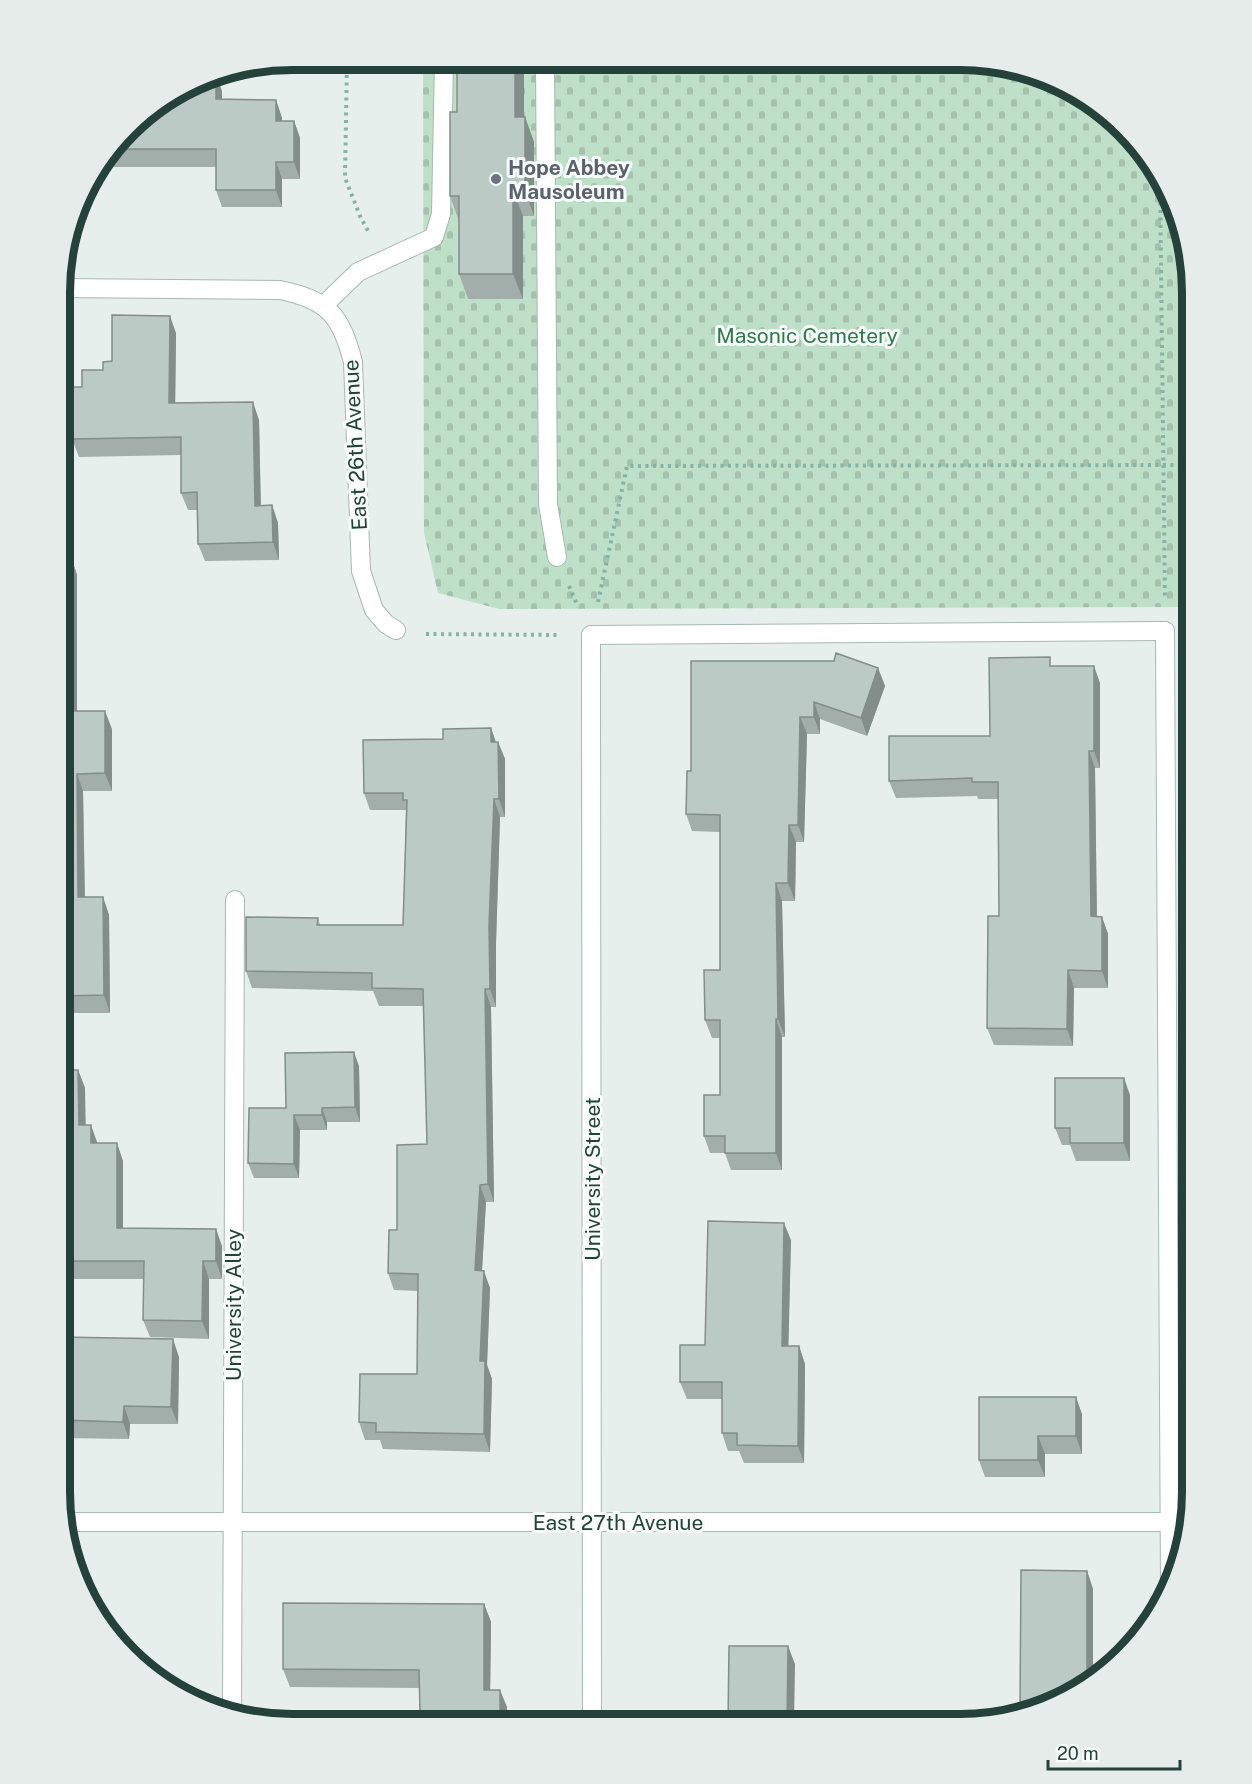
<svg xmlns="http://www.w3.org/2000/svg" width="1252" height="1784" viewBox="0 0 1252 1784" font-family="'Public Sans',sans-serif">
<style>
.cemetery{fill:url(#cemetery-stones)}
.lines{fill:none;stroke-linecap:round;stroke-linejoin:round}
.lane-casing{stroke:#a8b8b2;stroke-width:20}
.street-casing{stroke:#a8b8b2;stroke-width:20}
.path{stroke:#86b3a5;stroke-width:4;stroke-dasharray:3 4.5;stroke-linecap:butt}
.lane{stroke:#fff;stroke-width:18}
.street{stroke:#fff;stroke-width:18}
.wall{fill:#a1aea9}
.shaded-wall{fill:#838d89}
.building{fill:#bbcac4;stroke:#838d89;stroke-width:1.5}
.worship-dot{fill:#6b7280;stroke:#f7fbf9;stroke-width:2}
.labels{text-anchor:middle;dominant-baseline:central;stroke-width:6;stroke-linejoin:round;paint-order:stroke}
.worship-label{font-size:21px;font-weight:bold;fill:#5b616d;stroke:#f7fbf9;text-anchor:start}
.park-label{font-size:21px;fill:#2d7a4b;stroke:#f7fbf9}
.street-label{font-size:21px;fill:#24423a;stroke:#f7fbf9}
.rim{fill:none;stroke:#24423a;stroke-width:8}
</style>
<defs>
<pattern id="cemetery-stones" width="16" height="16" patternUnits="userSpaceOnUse" patternTransform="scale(1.5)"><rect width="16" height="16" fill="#bfe0c8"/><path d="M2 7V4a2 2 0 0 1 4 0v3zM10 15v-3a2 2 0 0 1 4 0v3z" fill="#a4c1ad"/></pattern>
</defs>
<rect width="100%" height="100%" fill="#e6efeb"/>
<path class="cemetery" d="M423 60 990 62 1048 78 1101 108 1168 190 1192 292V607L499 609 438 593 424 533Z"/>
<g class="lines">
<defs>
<path id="lane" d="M545 61 548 504 557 557
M324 305 358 272 434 237 441 214 444 60
M591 635 1165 631
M232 1711 235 900"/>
<path id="street" d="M62 288 280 290C328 300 341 315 353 362L361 571 374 610 386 624 396 630
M1165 631 1170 1587
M591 635 592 1723
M67 1522H1169"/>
</defs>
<use href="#lane" class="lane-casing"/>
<use href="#street" class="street-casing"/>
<path class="path" d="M347 60 345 178 360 216 368 231
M1160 180 1165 600
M569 586 578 607
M598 602 627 466 1192 465
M426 634 560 635"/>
<use href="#lane" class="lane"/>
<use href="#street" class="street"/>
</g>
<path class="wall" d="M524 61V117H525L534 142V216H523V299H468L459 274V221L450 196 457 112Z
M222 91V99L276 100 282 118V121H294L300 138V179H282V207H222L216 190V167H101V165L140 118Z
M176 333 175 403 259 420 261 506 272 505 278 523 279 560 205 561 198 544V510H188L181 493V455L79 457 72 439 103 370 112 361Z
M62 473H65L71 490 72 560 77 575V711L112 729V791H83L85 897H103L109 915 110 1013H66V1070H78L85 1088V1125L97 1143 123 1161V1228L222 1246V1279H209V1339L150 1337 143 1320 144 1279H63L64 1337 179 1357 178 1424H130L129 1439 60 1438V1446Z
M691 661 878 668 885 686 867 736 820 719V734H807L804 842H796L795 901H782L785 1037H782V1170H731L725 1153H710L704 1136 720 1095V1038H712L705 1020 720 970V832L692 831 686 814 691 771Z
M1053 666 1100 683V768H1095L1097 917H1102L1108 934V988H1074L1073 1046 994 1045 987 1028 999 916 998 799H978L977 796 896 798 889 781 990 736Z
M491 728 496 742H498L505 759V817H500L496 943V1007H491L494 1202H486L482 1270 490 1288 487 1365 492 1379 490 1452 383 1449 380 1440H365L359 1422 417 1374 418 1291 394 1290 388 1273 397 1230 427 1144 424 1006H379L373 991 252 988 246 971 318 918 320 925H403L406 810H370L364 793 443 739Z
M359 1066 360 1122H327V1130H300L299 1178H254L248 1163 286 1108Z
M1130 1095V1161H1076L1070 1145H1062L1055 1128Z
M791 1240 788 1346H799L805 1364 804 1463H744L739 1451H728L722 1433V1399H687L680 1382 705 1345Z
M1082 1414V1454H1045V1477H985L979 1460Z
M1087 1571 1093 1589V1679L1062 1700Z
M484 1604 491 1622 490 1690 507 1707V1723L423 1722 420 1713 419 1688 290 1687 283 1669Z"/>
<path class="shaded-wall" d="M515 61H524V142L515 117Z
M216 74 222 91V117L216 99Z
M276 100 282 118V138L276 121Z
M525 117 534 142V216L525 191Z
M294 121 300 138V179L294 162Z
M276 162 282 179V207L276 190Z
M513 191 523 216V299L513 274Z
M170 316 176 333 175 421 169 403Z
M253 402 259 420 261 523 255 506Z
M65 473 71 490 72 560 77 575V729L71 711 66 558Z
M272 505 278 523 279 560 273 542Z
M1094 666 1100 683V768L1094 751Z
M878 668 885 686 867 736 861 718Z
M814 702 820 719V734L814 717Z
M105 711 112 729V791L105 773Z
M800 717 807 734 804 842 798 825Z
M491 728 497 746 491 742Z
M498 742 505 759V817L499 799Z
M1089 751 1095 768 1097 934 1091 916Z
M77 774 83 791 85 915 78 897Z
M494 799 500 817 496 943V1007L490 989 489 926Z
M789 825 796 842 795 901 788 883Z
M776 883 782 901 785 1037 778 1019Z
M103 897 109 915 110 1013 104 995Z
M1102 917 1108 934V988L1102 971Z
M1068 970 1074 988 1073 1046 1067 1029Z
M485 989 491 1007 494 1202 488 1184Z
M61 999 66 1013V1088L61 1073Z
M776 1019 782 1037V1170L776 1153Z
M354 1052 359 1066 360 1122 355 1107Z
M78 1070 85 1088 86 1142 79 1125Z
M1124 1078 1130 1095V1161L1124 1143Z
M322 1108 327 1122V1130L322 1115Z
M294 1115 300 1130 299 1178 294 1164Z
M91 1125 97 1142V1161L91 1143Z
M117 1143 123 1161V1245L117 1228Z
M480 1185 486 1202 481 1287 475 1270Z
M784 1223 791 1240 788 1364 782 1346Z
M216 1229 222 1246V1279L216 1261Z
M203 1261 209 1279V1339L202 1321Z
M484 1271 490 1288 487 1365 492 1379 490 1452 484 1434 480 1361Z
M60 1272 63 1279 64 1354 60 1343Z
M173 1339 179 1357 178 1424 171 1407Z
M799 1346 805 1364 804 1463 798 1446Z
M1076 1397 1082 1414V1454L1076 1436Z
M124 1406 130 1424 129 1439 123 1422Z
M1038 1436 1045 1454V1477L1038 1460Z
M1087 1571 1093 1589V1679L1088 1683 1087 1679Z
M484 1604 491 1622 490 1707 484 1690Z
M105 1618 111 1635 105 1625Z
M788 1646 795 1664 794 1724H787Z
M1076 1679 1080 1688 1076 1691Z
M500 1690 507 1707V1723H500Z"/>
<path class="building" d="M457 60 515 61V117H525V191H513V274H459V196H450V112H457Z
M216 74V99L276 100V121H294V162H276V190H216V149H113L140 118Z
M112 315 170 316 169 403 253 402 255 506 272 505 273 542 198 544 197 492 181 493V437L72 439 71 387H82V370H103V362L112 361Z
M62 473H65L66 558H71V711H105V773L77 774 78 897H103L104 995 61 996Z
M836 653 878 668 861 718 814 702V717H800L798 825H789L788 883H776L778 1019H776V1153H725V1136H704V1095H720V1020H705L704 970H720V815L686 814 687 771H691V661H834Z
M1050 657V666H1094V751H1089L1091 916 1102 917V971L1068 970 1067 1029 987 1028 988 916H999L998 782H972V778L889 781V736H990L989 658Z
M491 728V742H498L499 799H494L489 926 490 989H485L488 1184 480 1185 475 1270 484 1271 480 1361H485L484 1434 376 1432V1423L359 1422 360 1374H417L418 1274 388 1273 389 1230H397V1145L427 1144 423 989 372 988V973L246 971V917L318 918 317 925H403L407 800H403V793H364L363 740 443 739V729Z
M354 1052 355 1107 322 1108V1115H294V1164L248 1163 249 1108H286L285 1053Z
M61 1070H78L79 1125H91V1143H117V1228L216 1229V1261H203L202 1321 143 1320 144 1261H60Z
M1055 1078H1124V1143H1070V1128H1055Z
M708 1221 784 1223 782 1346H799L798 1446 737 1445V1433H722V1382H680V1345H705Z
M60 1337 173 1339 171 1407 124 1406 123 1422 60 1420Z
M979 1397H1076V1436H1038V1460H979Z
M1021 1570 1087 1571V1679H1076V1691L1062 1700 1001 1714 1002 1707H1020Z
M283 1603 484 1604V1690H500V1723H435V1712L420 1713 419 1670 283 1669Z
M100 1618H105V1625Z
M729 1646H788L787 1724 728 1723Z
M179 1683V1691L163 1684Z"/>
<circle class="worship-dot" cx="496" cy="179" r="6"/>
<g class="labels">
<g class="worship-label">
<text x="508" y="167">Hope Abbey<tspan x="508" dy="24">Mausoleum</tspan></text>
</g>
<g class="park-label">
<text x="807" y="335">Masonic Cemetery</text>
</g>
<g class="street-label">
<text transform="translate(355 445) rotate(-93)">East 26th Avenue</text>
<text transform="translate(592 1179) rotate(-90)">University Street</text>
<text transform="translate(233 1305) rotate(-90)">University Alley</text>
<text x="618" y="1522">East 27th Avenue</text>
</g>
</g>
<path d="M0 0H1252V1784H0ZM292 70H960A222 222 0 0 1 1182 292V1492A222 222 0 0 1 960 1714H292A222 222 0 0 1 70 1492V292A222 222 0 0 1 292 70Z" fill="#e6ecea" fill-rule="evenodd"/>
<path class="rim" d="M292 70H960A222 222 0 0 1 1182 292V1492A222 222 0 0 1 960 1714H292A222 222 0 0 1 70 1492V292A222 222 0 0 1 292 70Z"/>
<path d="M1048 1760v9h132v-9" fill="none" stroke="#24423a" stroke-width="3"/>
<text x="1057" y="1760" font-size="18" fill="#24423a" stroke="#f7fbf9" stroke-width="4.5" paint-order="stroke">20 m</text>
</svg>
